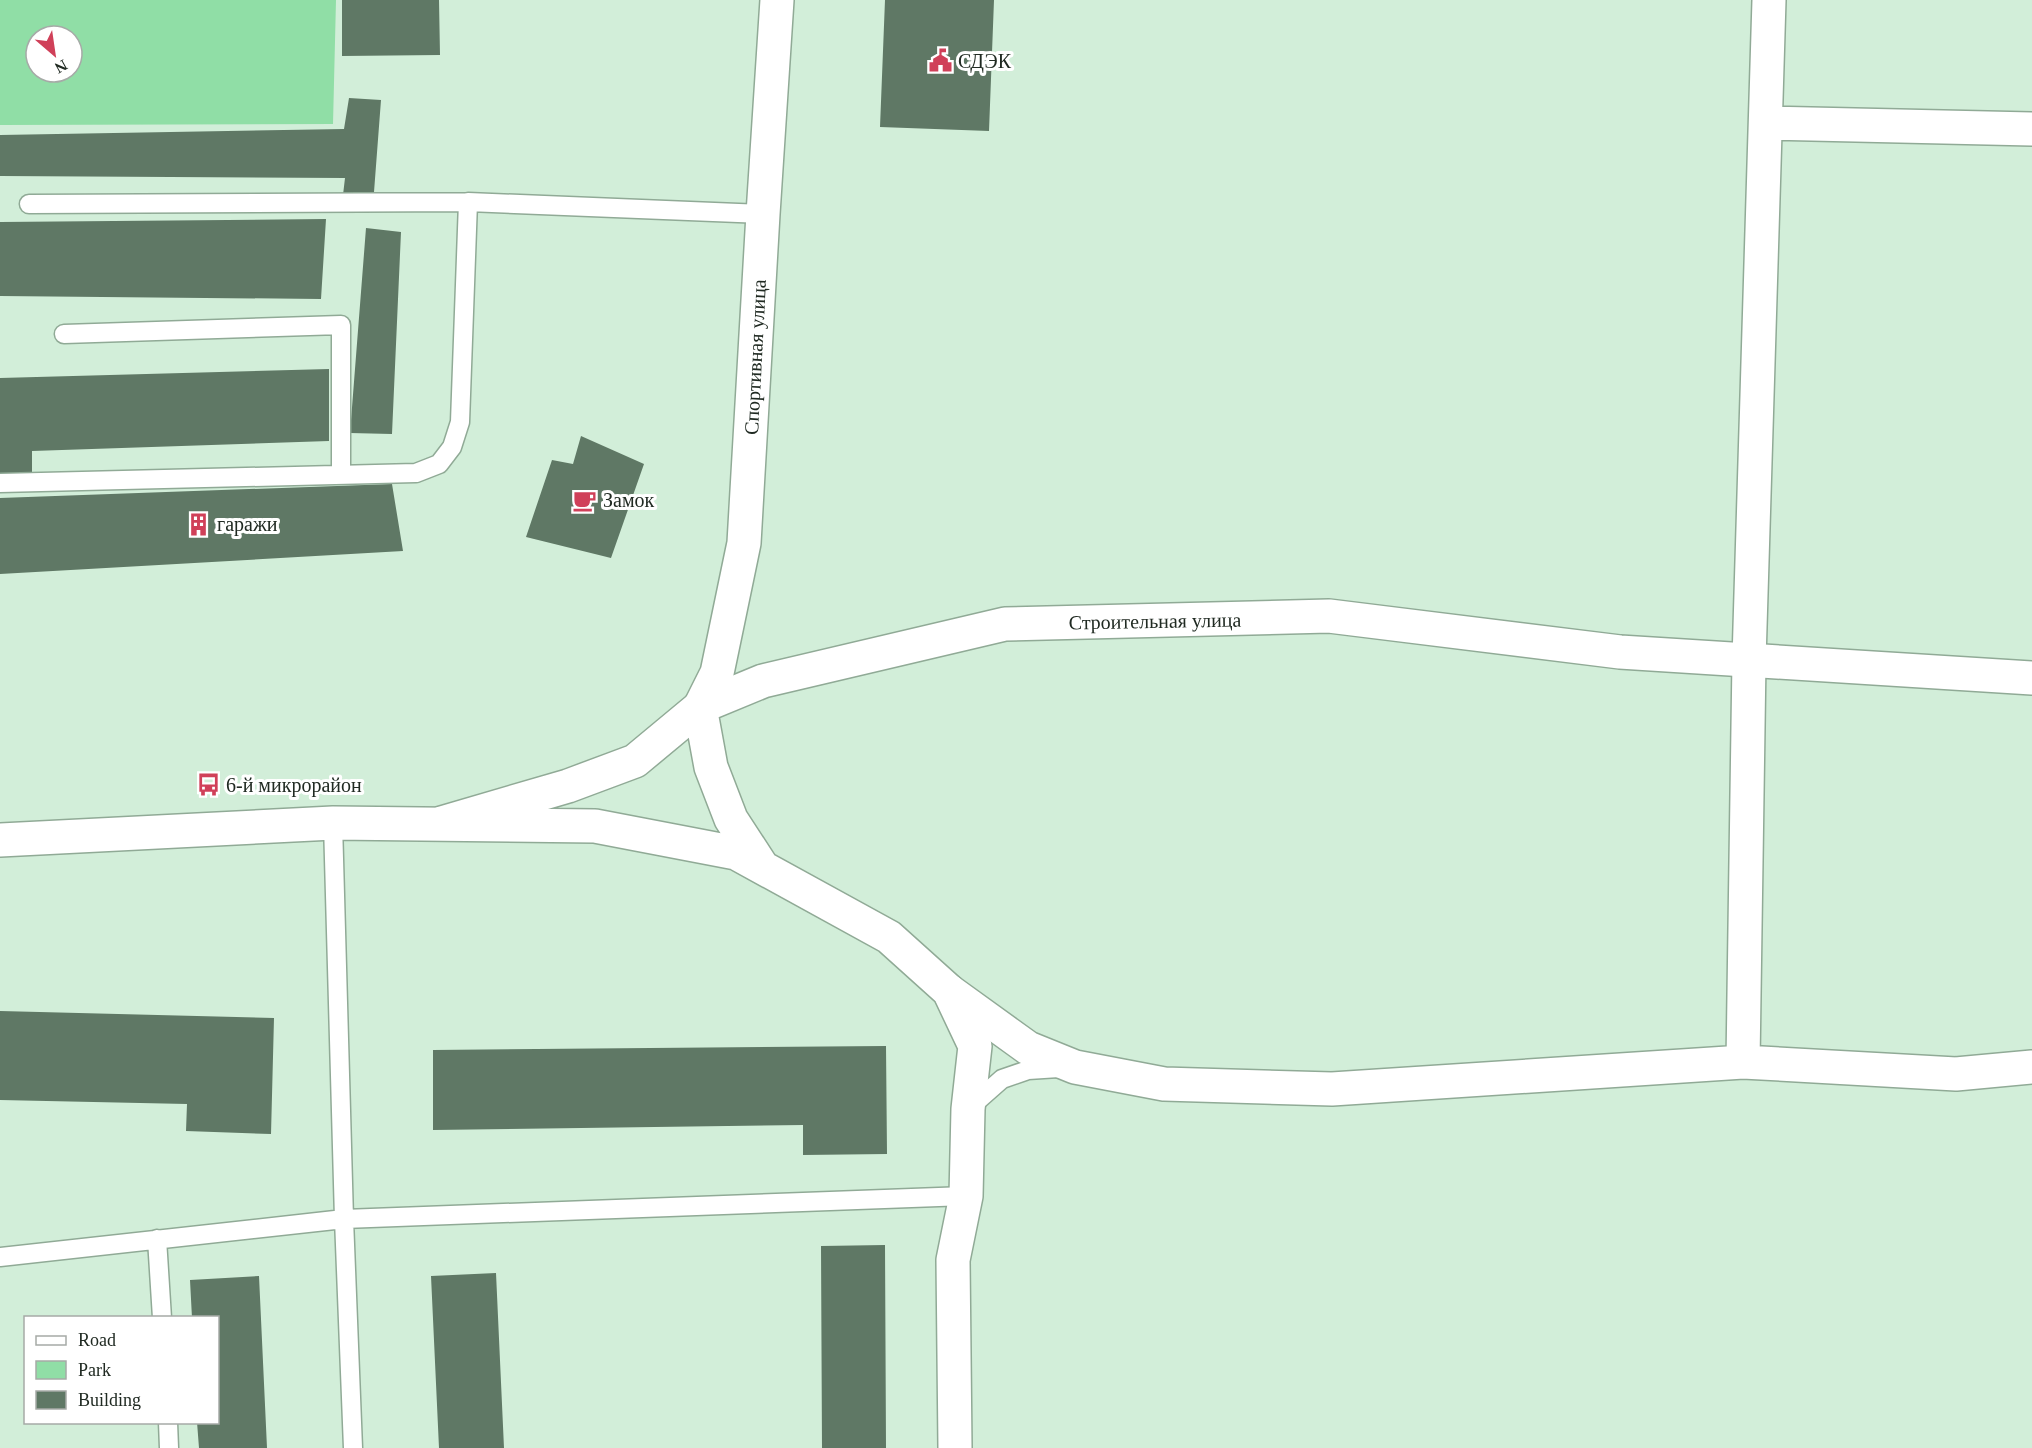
<svg xmlns="http://www.w3.org/2000/svg" width="2032" height="1448" viewBox="0 0 2032 1448" font-family="'Times New Roman',serif">
<style>
.green{fill:#90dea6;fill-rule:evenodd}
.building{fill:#5f7865}
.lines{fill:none;stroke-linecap:round;stroke-linejoin:round}
.service-casing{stroke:#90aa96;stroke-width:21}
.minor-casing{stroke:#90aa96;stroke-width:36}
.tertiary-casing{stroke:#90aa96;stroke-width:36}
.service{stroke:#fff;stroke-width:18}
.minor{stroke:#fff;stroke-width:33}
.tertiary{stroke:#fff;stroke-width:33}
.labels{text-anchor:middle;dominant-baseline:central;stroke-width:6;stroke-linejoin:round;paint-order:stroke}
.poi-label{font-size:20px;fill:#202a22;stroke:#fff;text-anchor:start}
.street-label{font-size:20px;fill:#202a22;stroke:#fff}
</style>
<rect width="100%" height="100%" fill="#d2eed9"/>
<path class="green" d="M0 0H336L333 124 0 125ZM36 36H72V72H36Z"/>
<path class="building" d="M342 0H439L440 55 342 56Z
M885 0H994L989 131 880 127Z
M349 98 381 100 374 192 343 195 345 178 0 176V135L344 129Z
M326 219 321 299 0 296V222Z
M366 228 401 232 392 434 350 433Z
M329 369V441L32 451V476H0V378Z
M581 436 644 464 611 558 526 537 552 460 573 464Z
M392 484 403 551 0 574V498Z
M0 1011 274 1018 271 1134 186 1131 187 1104 0 1100Z
M886 1046 887 1154 803 1155V1125L433 1130V1050Z
M885 1245 886 1448H822L821 1246Z
M496 1273 504 1448H439L431 1276Z
M259 1276 267 1448H199L197 1422H218V1318H192L190 1280Z"/>
<g class="lines">
<defs>
<path id="service" d="M29 204 468 202 763 214
M64 334 341 325V475
M0 483 416 473 439 464 452 447 460 422 468 202
M333 823 344 1219 353 1448
M968 1109 1002 1079 1028 1070 1059 1068
M157 1239 162 1318
M0 1257 344 1219 966 1196
M168 1422 169 1448"/>
<path id="minor" d="M1766 123 2032 129
M700 707 717 673 744 543 763 214 777 0
M949 991 1028 1048 1075 1067 1164 1084 1332 1089 1743 1062 1956 1074 2032 1067
M1743 1062 1749 660 1769 0"/>
<path id="tertiary" d="M700 707 711 767 731 819 761 865
M438 824 568 786 635 761 700 707 763 681 1005 624 1329 616 1620 652 2032 678
M0 840 333 823 595 826 736 853 889 937 949 991 975 1046 968 1109 966 1196 953 1260 955 1448"/>
</defs>
<use href="#service" class="service-casing"/>
<use href="#minor" class="minor-casing"/>
<use href="#tertiary" class="tertiary-casing"/>
<use href="#service" class="service"/>
<use href="#minor" class="minor"/>
<use href="#tertiary" class="tertiary"/>
</g>
<defs>
<symbol id="civic-bare" viewBox="-9 -9 18 18"><path d="M-.6-6.5H3V-4.5H.6V-3L4-1V1h2V6H-6V1h2V-1L-.6-3ZM-1.2 2.5V6h2.4V2.5Z" fill="#d04059" stroke="#fff" stroke-width="2.5" paint-order="stroke"/></symbol>
<symbol id="cafe-bare" viewBox="-9 -9 18 18"><path d="M-5.5-4.5H6V0H3Q3 3.5 0 3.5H-2.5Q-5.5 3.5-5.5 0ZM3-3.2v2h1.7v-2ZM-6 4.5H4V6H-6Z" fill="#d04059" stroke="#fff" stroke-width="2.5" paint-order="stroke"/></symbol>
<symbol id="building-bare" viewBox="-9 -9 18 18"><path d="M-4-6H4V6H1V3H-1V6H-4ZM-2.5-4.3h1.7v1.8h-1.7ZM.8-4.3h1.7v1.8H.8ZM-2.5-1h1.7V.8h-1.7ZM.8-1h1.7V.8H.8Z" fill="#d04059" stroke="#fff" stroke-width="2.5" paint-order="stroke"/></symbol>
<symbol id="bus-bare" viewBox="-9 -9 18 18"><path d="M-5-6H5V4H4V6H2V4H-2V6H-4V4H-5ZM-3.5-4V0h7V-4ZM-3.5 1.2v1.5H-2V1.2ZM2 1.2v1.5H3.5V1.2Z" fill="#d04059" stroke="#fff" stroke-width="2.5" paint-order="stroke"/></symbol>
</defs>
<g fill-rule="evenodd">
<use href="#civic-bare" x="924" y="44" width="33" height="33"/>
<use href="#cafe-bare" x="568" y="484" width="33" height="33"/>
<use href="#building-bare" x="182" y="508" width="33" height="33"/>
<use href="#bus-bare" x="192" y="768" width="33" height="33"/>
</g>
<g class="labels">
<g class="poi-label">
<text x="958" y="61">СДЭК</text>
<text x="603" y="500">Замок</text>
<text x="217" y="524">гаражи</text>
<text x="226" y="785">6-й микрорайон</text>
</g>
<g class="street-label">
<text transform="translate(755 357) rotate(-87)">Спортивная улица</text>
<text transform="translate(1155 621) rotate(-1)">Строительная улица</text>
</g>
</g>
<rect x="24" y="1316" width="195" height="108" fill="#ffffff" stroke="#a6aaa7" stroke-width="1.5"/>
<rect x="36" y="1336" width="30" height="9" fill="#ffffff" stroke="#a6aaa7" stroke-width="1.5"/>
<text x="78" y="1346" font-size="18" fill="#202a22">Road</text>
<rect x="36" y="1361" width="30" height="18" fill="#90dea6" stroke="#a6aaa7" stroke-width="1.5"/>
<text x="78" y="1376" font-size="18" fill="#202a22">Park</text>
<rect x="36" y="1391" width="30" height="18" fill="#5f7865" stroke="#a6aaa7" stroke-width="1.5"/>
<text x="78" y="1406" font-size="18" fill="#202a22">Building</text>
<g transform="translate(54 54) rotate(151)"><circle r="28" fill="#ffffff" stroke="#a6aaa7" stroke-width="1.5"/>
<path d="M0-4.5L10 22L0 15L-10 22Z" fill="#d04059"/>
<text y="-9" font-size="16" font-weight="bold" text-anchor="middle" fill="#202a22">N</text>
</g>
</svg>
